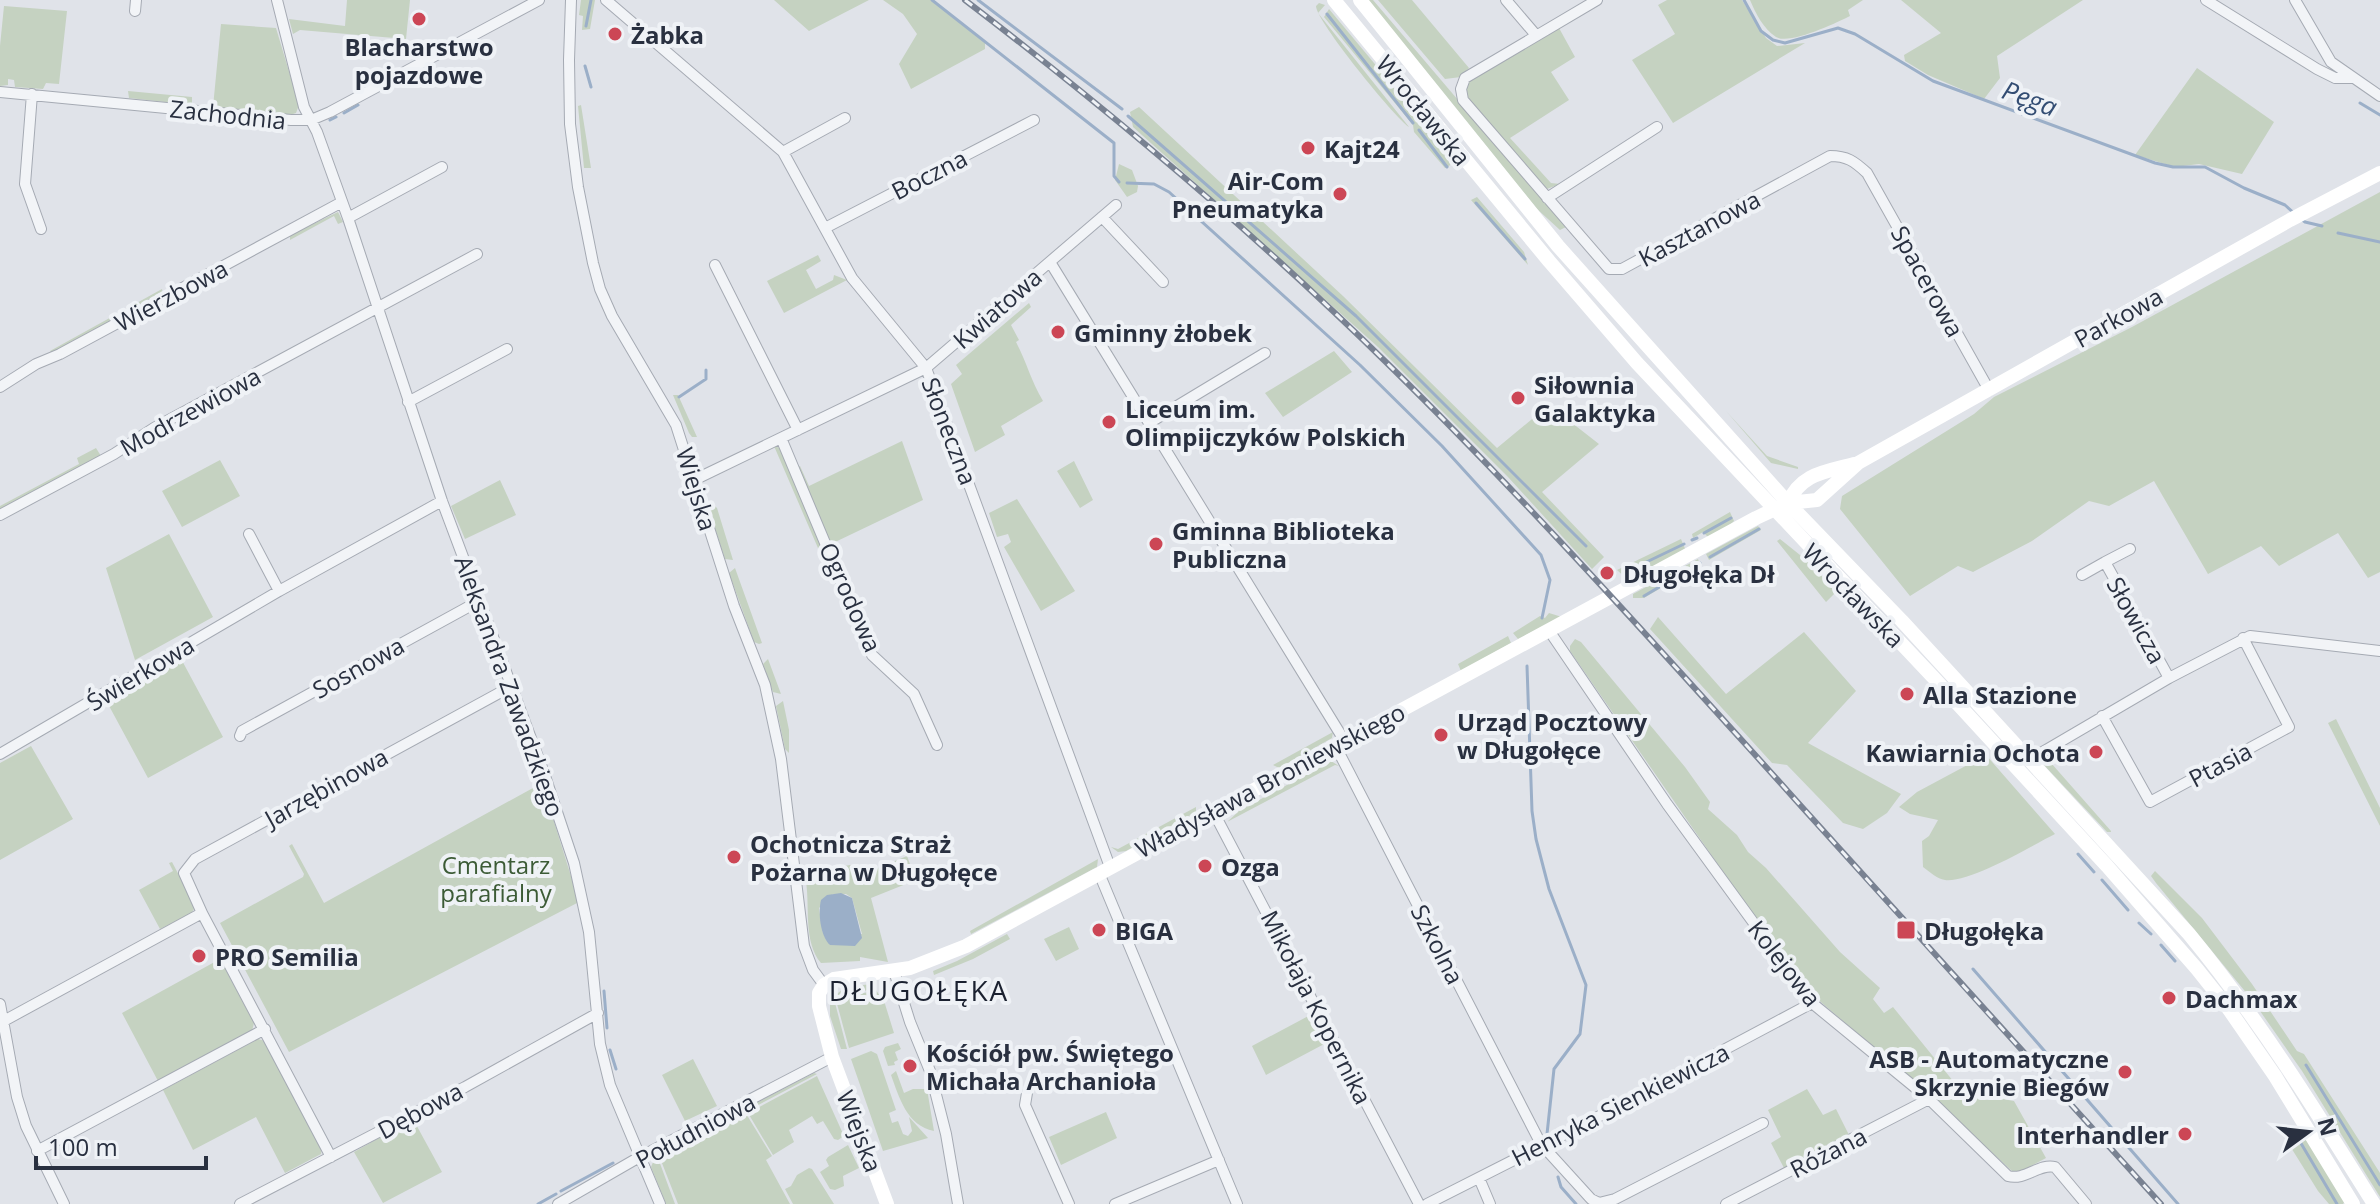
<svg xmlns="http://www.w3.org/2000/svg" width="2380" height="1204" viewBox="0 0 2380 1204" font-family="'Open Sans',sans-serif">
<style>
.green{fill:#c5d2c1;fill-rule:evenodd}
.water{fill:#9bafc8}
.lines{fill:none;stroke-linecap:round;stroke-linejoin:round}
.stream{stroke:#9bafc8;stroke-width:3}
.street-casing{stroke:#a5aab3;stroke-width:12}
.street{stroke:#f2f4f7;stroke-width:10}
.secondary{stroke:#fff;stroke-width:14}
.rail-casing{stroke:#798292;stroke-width:6}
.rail{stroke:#eff2f6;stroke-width:3;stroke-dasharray:9;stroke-linecap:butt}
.poi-dot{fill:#cc4655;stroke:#eff2f6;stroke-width:3}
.labels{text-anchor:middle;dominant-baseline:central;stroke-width:8;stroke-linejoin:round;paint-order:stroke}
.poi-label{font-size:24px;font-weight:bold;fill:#293040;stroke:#eff2f6;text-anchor:start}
.street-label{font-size:24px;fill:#293040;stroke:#eff2f6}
.park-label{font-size:24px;fill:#3c5b36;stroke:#eff2f6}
.water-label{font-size:26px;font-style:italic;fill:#334d73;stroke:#eff2f6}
.quarter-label{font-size:28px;letter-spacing:2px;fill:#1b2130;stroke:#eff2f6}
</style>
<rect width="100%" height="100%" fill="#e0e3e9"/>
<path class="green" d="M347 0H410L406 39 300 30 293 34 289 19 345 26Z
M581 0H595L590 29 582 30 583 16 579 15Z
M774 0H869L809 31Z
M883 0H932L985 43V49L911 89 899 64 917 34 903 14Z
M1368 0H1373L1566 227 1560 230 1537 209Z
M1378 0H1412L1469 68 1461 77 1445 79Z
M1667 0H1742L1766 38 1777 46 1805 43 1673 123 1632 60 1675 34 1658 5Z
M1750 0H1863L1848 10 1850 16C1836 23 1790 45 1776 37 1763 28 1756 14 1750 0Z
M1901 0H2083L1997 56 2000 78 1984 99 1928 75 1905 61 1904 55 1941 33Z
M1319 3 1325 5 1318 13 1409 127C1395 118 1316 21 1316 6Z
M4 6 67 11 59 84 46 83 43 89 15 87 14 80 8 79V85L0 86V46Z
M1329 9 1384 75 1449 158 1451 164 1448 167 1445 168 1414 132 1413 125 1324 17Z
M221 24 276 28 299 105 296 113 290 115 213 107Z
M1559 28 1575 57 1551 72 1569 100 1510 138 1551 183 1560 184 1547 189 1468 100 1465 92 1469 79Z
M2197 68 2274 122 2242 174 2199 164 2175 167 2135 155Z
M128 91 192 97V105L129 98Z
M581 105 591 168H584L578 106Z
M1139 107 1343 296 1497 448 1549 405 1599 444 1542 492 1604 557 1592 569 1508 477 1378 347 1133 127 1130 112Z
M1119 164 1132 170 1138 186 1137 192 1127 197 1115 180Z
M2380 192V572L2368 578 2338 533 2279 566 2261 546 2208 574 2154 481 2109 506 2089 501 2032 541 1973 572 1958 566 1910 596 1840 509 1842 496 1974 414 1994 397 2132 327Z
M1477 197 1524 252 1528 265 1471 200Z
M338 212 343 222 338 224 334 216 290 240V235Z
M818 255 821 261 806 270 816 289 833 280 834 275 847 280 784 313 767 281Z
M162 289 163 294 52 354 50 351Z
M1029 303 1031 307 1011 325 1019 340 1016 342C1027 363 1031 381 1043 401L1001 426 1005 435 975 452 951 384 962 374 956 365Z
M1334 351 1352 372 1283 417 1265 393Z
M673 395H678L697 437H692L689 433Z
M1726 411 1767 456 1798 467V469L1771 463Z
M902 441 923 500 831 544 798 467 800 466 809 486Z
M774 446 780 448 825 553 821 555Z
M96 448 101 456 0 510V506L79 464 77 458Z
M220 460 240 496 182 527 162 491Z
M1074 461 1093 500 1080 508 1057 471Z
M500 480 516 515 465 539 451 506Z
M1017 499 1075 591 1041 611 1004 547 1011 542 1008 534 997 537 989 513Z
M711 502 717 508 733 560 725 559 708 507Z
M1730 512 1734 521 1731 524 1709 538 1703 532 1693 538 1692 534Z
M1758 526 1761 530 1709 560 1706 554Z
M169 534 213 617 135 660 106 568Z
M1681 539 1686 551 1629 581 1617 570Z
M1780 539 1810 563 1836 592 1826 602 1777 541Z
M1698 559 1700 565 1644 598H1633V594Z
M735 568 762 643 759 644 754 642 729 573Z
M1549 613 1562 617 1518 639 1513 633 1540 616 1545 618Z
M1658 617 1726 694 1804 632 1856 691 1808 743 1901 794 1887 813 1863 829 1843 823 1787 765 1772 763 1650 629Z
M1508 636 1511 643 1461 671 1458 664Z
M1575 639 1581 642 1685 767 1710 802 1708 809 1737 835 1748 852 1766 868 1840 952 1880 988 1873 999 1884 1013 1893 1007 1962 1092 2014 1101 2046 1158 2022 1171H2012L1929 1095 1808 991 1757 921 1570 651V646Z
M179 655 223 737 148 778 108 704Z
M768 659 781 694 773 692 763 664Z
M783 701 789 730V753L785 749 776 706Z
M2336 719 2380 808V826L2328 723Z
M1333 732 1332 738 1279 768 1273 765Z
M31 746 73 819 0 860V763Z
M1986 755 2055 834C2031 846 1970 883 1945 880 1937 879 1930 872 1923 867L1922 841 1929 836 1938 820 1910 814 1899 807 1917 792Z
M2044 755 2111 831V832H2107L2042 763Z
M1331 761 1339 766 1335 765 1227 822 1239 811Z
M542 783 579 902 289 1052 220 923 303 877 304 874 289 846 292 844 324 903Z
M1196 807V812L1126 851 1118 852 1111 847 1118 849Z
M907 856 916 880 871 898 888 962 860 957V961L821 963C803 942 810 906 806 882L840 877 839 867 850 865 868 872ZM833 894H846L852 898 862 934 823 933 819 908Z
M1098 859 1097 867 971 934 970 931Z
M172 862 192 900 194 909 191 914 160 929 139 890 173 871 169 863Z
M2155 871 2202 918 2252 984 2297 1051 2304 1054 2380 1173V1197L2302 1071 2253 1001 2156 883 2151 876Z
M1069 927 1079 949 1056 961 1044 939Z
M1007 934 1010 939 973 959 934 975 933 971 957 961Z
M220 959 254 1023 252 1031 158 1081 122 1013Z
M872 984 875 988 834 999 847 1049H841L830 1016V1000L845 987Z
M876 990 885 1004 894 1033 849 1048 836 1000Z
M1314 1013 1328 1042 1266 1075 1252 1046Z
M258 1039 265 1041 322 1146 321 1154 285 1173 256 1117 193 1150 163 1090Z
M898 1043 901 1049 895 1052 898 1060 894 1062 895 1065 888 1066 883 1051 885 1047Z
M871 1051 877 1054 896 1110 889 1113 892 1123 898 1121 903 1134 908 1136 912 1131 909 1117 928 1138 883 1151 851 1059Z
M693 1059 717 1106 685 1121 662 1075Z
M896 1071 904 1093 913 1089H927L934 1131C907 1126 899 1097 891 1075Z
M814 1073 817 1074 745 1112 772 1156 766 1160 790 1204H678L660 1158 712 1130 658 1158 675 1204H666L651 1167 656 1155Z
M817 1076 844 1136 838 1140 834 1139 823 1121 817 1124 812 1116 789 1130 794 1142 773 1155 748 1113Z
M1807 1089 1823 1115 1836 1109 1849 1135 1784 1168 1771 1143 1781 1137 1768 1110Z
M1106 1112 1117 1138 1061 1165 1049 1137Z
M413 1119 442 1172 383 1203 354 1152Z
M2298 1136 2305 1137 2345 1201 2343 1204H2329L2318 1191 2290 1146 2291 1141Z
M848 1145 859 1168 843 1176 844 1186 835 1190 830 1189 820 1172 829 1166 826 1160 828 1157Z
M809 1168 812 1169 834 1204H793L785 1189 791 1186 797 1175Z"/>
<path class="water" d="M841 893 852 898 862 938 855 946 830 945C820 936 818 912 821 900L827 895Z"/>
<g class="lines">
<path class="stream" d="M932 0 1114 143V176L1119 182
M978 0 1122 109
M1744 0 1761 31 1773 40 1785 43 1838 28 1855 34 1933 81 2155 163 2173 167H2205L2244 188 2285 205 2295 214
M1327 14 1413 123
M586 26 591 0
M585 66 591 87
M2360 103 2380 115
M344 113 358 105
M1128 116 1356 316 1586 546
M330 120 336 117
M1419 130 1447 167
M1127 183 1154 184 1169 192 1360 365 1442 446 1541 555 1550 580 1542 618
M1476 203 1525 259
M2301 219 2305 222 2322 226
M2338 233 2380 242
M679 397 706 379V370
M1704 533 1731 518
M1692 540 1697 538
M1710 557 1759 529
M1634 568 1684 544
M1644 596 1700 563
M1527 666 1532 811 1536 839 1549 889 1586 985 1580 1034 1554 1069 1547 1134
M2078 854 2094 872
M2102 880 2128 910
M2139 923 2151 934
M2161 945 2175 961
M1973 969 2178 1204
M604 991 607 1028
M610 1050 616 1069
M2306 1065 2380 1185
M2299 1140 2337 1204
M1558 1177 1561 1187 1576 1204
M561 1191 613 1163
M538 1204 556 1194"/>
<defs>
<path id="street" d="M277 0 304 107 317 132 348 218 442 501 544 773 574 863 589 932 600 1044 610 1085 660 1204
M571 0 569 60 570 124 578 187 593 263 600 289 612 316 676 425 734 606 765 685 781 759 804 946 813 970 824 985
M606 0 783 152 852 278 926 368 1110 867
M1506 0 1535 34
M1597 0 1465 78 1461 89 1463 100 1609 269H1622L1830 156C1847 156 1854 161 1867 173L1989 390
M2206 0 2317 69 2335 78H2353
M2295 0 2331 62 2380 96
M135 11 136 0
M0 92 291 120H311L330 112 539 0
M32 94 25 184 41 229
M783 152 845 118
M1547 198 1657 127
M1102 217 1163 282
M348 218 442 167
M825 228 1034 120
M1050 262 1344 740
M715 265 798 430
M0 387 36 364 60 354 342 202
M408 402 507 349
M1149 423 1265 353
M781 438 872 655 914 694 937 745
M694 480 926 368 1116 205
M0 515 114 454 154 428 477 254
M249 534 279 591
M2130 549 2105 562 2169 678
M2082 575 2105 562
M1550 632 1667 804 1812 1003 1929 1099 2008 1176C2025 1181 2039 1163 2055 1167L2086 1204
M2102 716 2150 802 2289 727 2243 638
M240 736 242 731 479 601
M1335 745 1541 1144 1591 1199 1599 1203 1615 1199 1763 1123
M0 754 279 591 442 501
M2029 760 2169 678 2250 636 2380 651
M1213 811 1419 1204
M1099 873 1237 1204
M202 913 331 1157
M894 971 910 1022 930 1071 946 1134 958 1204
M0 1004 17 1097 26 1126 64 1204
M0 1023 202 913 184 873 195 859 512 686
M1027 1093 1025 1105 1069 1204
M37 1151 265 1029
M1479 1178 1490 1204
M240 1204 465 1087 598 1013
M558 1204 636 1159 832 1057
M1115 1204 1219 1160
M1427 1204 1577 1128 1812 1003
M1726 1204 1929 1099"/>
</defs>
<use href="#street" class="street-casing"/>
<use href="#street" class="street"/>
<path class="secondary" d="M1334 0 1549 261 1637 363 1932 676 2107 866 2197 969 2228 1008 2275 1076 2353 1204
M1360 0 1558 246 1788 503 1902 621 2189 934C2259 1019 2316 1111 2374 1204
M1788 503C1801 473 1825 472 1854 464
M887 1204 832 1057 819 1006V993L824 985 834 979 910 968 966 946 1756 518 1788 503 1817 500 1858 463 2290 220 2380 173"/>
<defs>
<path id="rail" d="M965 0C1114 114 1258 236 1392 368 1522 496 1644 632 1766 767 1897 913 2029 1058 2161 1204"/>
</defs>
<use href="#rail" class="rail-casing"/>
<use href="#rail" class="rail"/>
</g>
<g class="poi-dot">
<circle cx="419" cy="19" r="8"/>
<circle cx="615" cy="34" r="8"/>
<circle cx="1308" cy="148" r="8"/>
<circle cx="1340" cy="194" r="8"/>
<circle cx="1058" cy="332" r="8"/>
<circle cx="1518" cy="398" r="8"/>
<circle cx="1109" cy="422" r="8"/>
<circle cx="1156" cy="544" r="8"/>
<circle cx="1607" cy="573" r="8"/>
<circle cx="1907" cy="694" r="8"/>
<circle cx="1441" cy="735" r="8"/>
<circle cx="2096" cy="752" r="8"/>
<circle cx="734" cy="857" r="8"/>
<circle cx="1205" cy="866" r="8"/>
<circle cx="1099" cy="930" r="8"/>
<rect x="1896" y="920" width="20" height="20" rx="4"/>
<circle cx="199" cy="956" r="8"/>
<circle cx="2169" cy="998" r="8"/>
<circle cx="910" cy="1066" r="8"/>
<circle cx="2125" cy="1072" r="8"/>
<circle cx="2185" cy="1134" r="8"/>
</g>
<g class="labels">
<g class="poi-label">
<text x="631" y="34">Żabka</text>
<text x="419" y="46" text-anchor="middle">Blacharstwo<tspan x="419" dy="28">pojazdowe</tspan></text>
<text x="1324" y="148">Kajt24</text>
<text x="1324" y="180" text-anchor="end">Air-Com<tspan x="1324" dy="28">Pneumatyka</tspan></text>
<text x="1074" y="332">Gminny żłobek</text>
<text x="1534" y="384">Siłownia<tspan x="1534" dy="28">Galaktyka</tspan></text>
<text x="1125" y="408">Liceum im.<tspan x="1125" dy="28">Olimpijczyków Polskich</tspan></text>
<text x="1172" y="530">Gminna Biblioteka<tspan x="1172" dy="28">Publiczna</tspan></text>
<text x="1623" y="573">Długołęka Dł</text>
<text x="1923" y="694">Alla Stazione</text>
<text x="1457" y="721">Urząd Pocztowy<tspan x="1457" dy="28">w Długołęce</tspan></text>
<text x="2080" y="752" text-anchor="end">Kawiarnia Ochota</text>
<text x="750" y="843">Ochotnicza Straż<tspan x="750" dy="28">Pożarna w Długołęce</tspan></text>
<text x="1221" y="866">Ozga</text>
<text x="1115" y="930">BIGA</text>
<text x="1924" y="930">Długołęka</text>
<text x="215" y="956">PRO Semilia</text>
<text x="2185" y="998">Dachmax</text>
<text x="926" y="1052">Kościół pw. Świętego<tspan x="926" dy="28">Michała Archanioła</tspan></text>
<text x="2109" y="1058" text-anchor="end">ASB - Automatyczne<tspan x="2109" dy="28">Skrzynie Biegów</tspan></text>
<text x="2169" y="1134" text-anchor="end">Interhandler</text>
</g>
<g class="street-label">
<text transform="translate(1424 110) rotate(51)">Wrocławska</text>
<text transform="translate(228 114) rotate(6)">Zachodnia</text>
<text transform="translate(929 174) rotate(-27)">Boczna</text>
<text transform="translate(1699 228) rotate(-28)">Kasztanowa</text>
<text transform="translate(1928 281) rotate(61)">Spacerowa</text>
<text transform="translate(171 295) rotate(-28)">Wierzbowa</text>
<text transform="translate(997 308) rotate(-41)">Kwiatowa</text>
<text transform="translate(2118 317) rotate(-29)">Parkowa</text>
<text transform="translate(190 411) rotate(-29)">Modrzewiowa</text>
<text transform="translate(950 431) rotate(69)">Słoneczna</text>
<text transform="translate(697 489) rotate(73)">Wiejska</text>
<text transform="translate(1854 595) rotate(46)">Wrocławska</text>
<text transform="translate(851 597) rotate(66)">Ogrodowa</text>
<text transform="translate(2137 620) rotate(61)">Słowicza</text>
<text transform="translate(358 667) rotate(-29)">Sosnowa</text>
<text transform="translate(140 673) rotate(-31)">Świerkowa</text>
<text transform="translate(510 686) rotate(70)">Aleksandra Zawadzkiego</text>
<text transform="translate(2220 764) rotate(-28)">Ptasia</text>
<text transform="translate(1270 780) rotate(-28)">Władysława Broniewskiego</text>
<text transform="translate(326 787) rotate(-29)">Jarzębinowa</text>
<text transform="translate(1438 944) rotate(63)">Szkolna</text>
<text transform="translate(1785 963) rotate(52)">Kolejowa</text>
<text transform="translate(1317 1007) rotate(63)">Mikołaja Kopernika</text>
<text transform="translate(1620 1104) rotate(-27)">Henryka Sienkiewicza</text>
<text transform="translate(420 1110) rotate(-28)">Dębowa</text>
<text transform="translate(695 1130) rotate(-28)">Południowa</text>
<text transform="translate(860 1131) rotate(69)">Wiejska</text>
<text transform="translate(1828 1152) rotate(-27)">Różana</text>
</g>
<g class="park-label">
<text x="496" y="864">Cmentarz<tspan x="496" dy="28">parafialny</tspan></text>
</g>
<g class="water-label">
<text transform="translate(2030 98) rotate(20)">Pęga</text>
</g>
<g class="quarter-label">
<text x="919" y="990">DŁUGOŁĘKA</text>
</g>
</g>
<g transform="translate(2308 1132) rotate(75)" stroke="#eff2f6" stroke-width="6" paint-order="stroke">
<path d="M0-6L14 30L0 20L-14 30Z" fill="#293040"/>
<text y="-12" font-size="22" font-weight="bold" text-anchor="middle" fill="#293040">N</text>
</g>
<path d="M36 1156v12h170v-12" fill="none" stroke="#293040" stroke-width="4"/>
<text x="48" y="1156" font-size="24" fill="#293040" stroke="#eff2f6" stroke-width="6" paint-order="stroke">100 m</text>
</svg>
